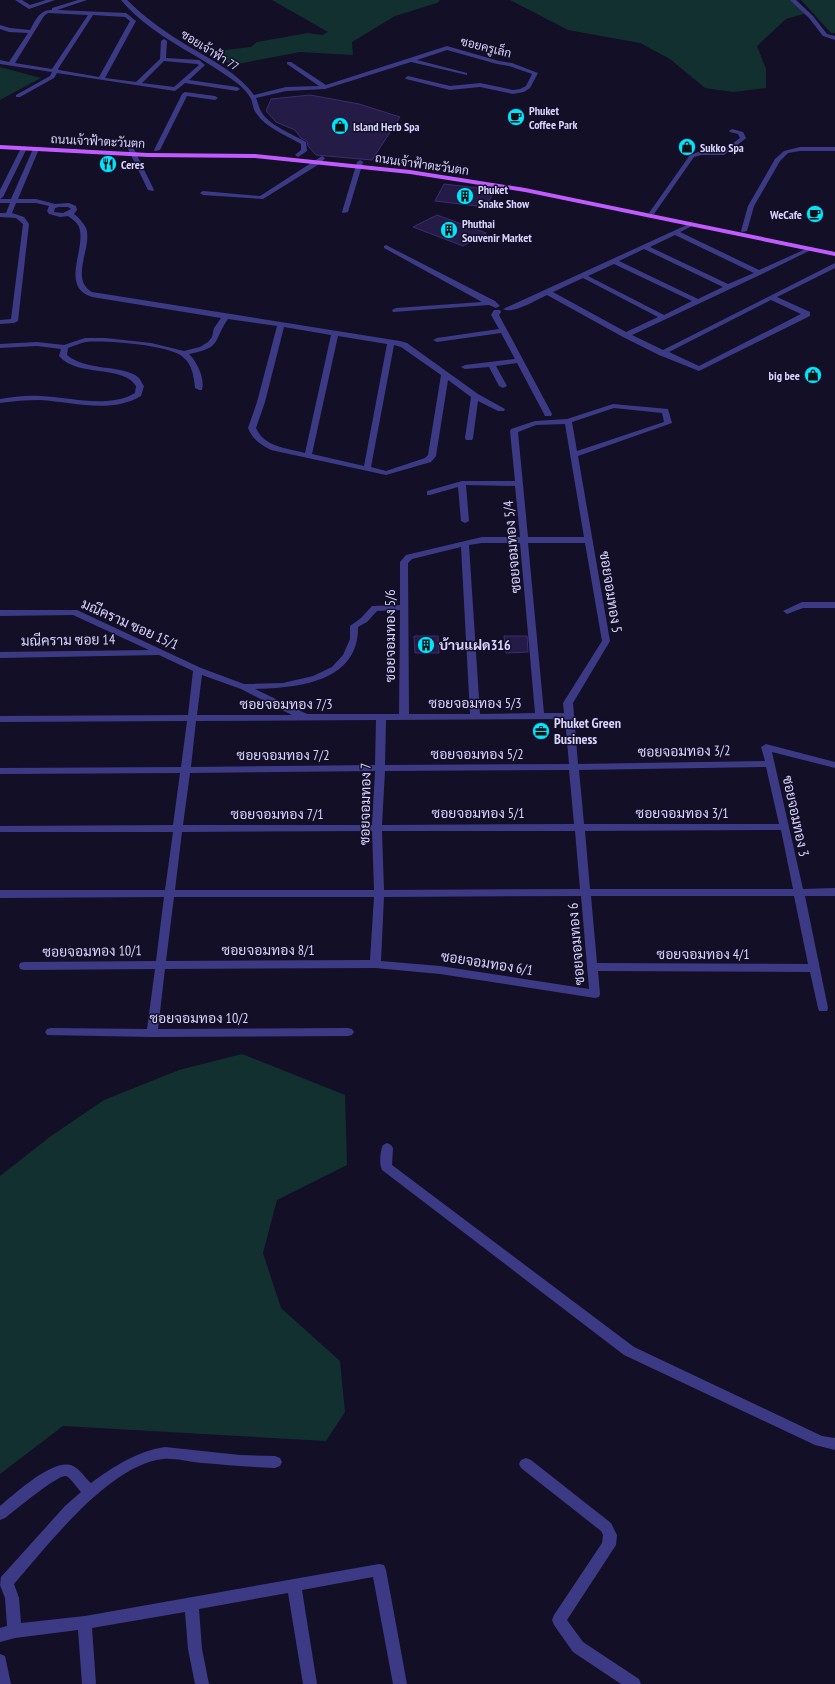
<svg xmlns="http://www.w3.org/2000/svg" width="835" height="1684" viewBox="0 0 835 1684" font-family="'PT Sans Narrow',Sarabun,sans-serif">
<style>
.green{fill:#12302f}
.building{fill:#241b47;stroke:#3b2d73}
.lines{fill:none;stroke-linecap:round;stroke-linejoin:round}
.minor{fill:#3d3a85;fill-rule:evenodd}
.major{fill:#c25bff;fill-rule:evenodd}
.labels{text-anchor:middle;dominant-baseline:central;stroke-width:3;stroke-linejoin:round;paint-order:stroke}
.far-street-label{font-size:12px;fill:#d9d4ff;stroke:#130f26}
.far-poi-label{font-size:12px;font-weight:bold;fill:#d9d4ff;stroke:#130f26;text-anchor:start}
.street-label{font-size:14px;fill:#d9d4ff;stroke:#130f26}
.poi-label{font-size:14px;font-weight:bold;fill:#d9d4ff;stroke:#130f26;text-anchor:start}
</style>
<rect width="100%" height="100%" fill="#130f26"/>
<path class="green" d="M272 0H440L437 3 395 16 352 42 353 55 300 52 232 65 209 52 251 47 257 42 308 33 322 35 328 32Z
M510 0H796L807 13 786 19 757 46 766 69V88L733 92 705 88 670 59 640 43 568 30Z
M801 0H835V33H831Z
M0 67 41 78 0 100Z
M242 1054 345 1095 347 1165 277 1200 263 1253 281 1308 340 1361 345 1412 326 1441 63 1426 0 1474V1176L51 1136 104 1100 179 1070Z"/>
<path class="building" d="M310 95 359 104 400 117 372 160 316 155 308 146 307 141 301 138 295 130 276 122 266 111 271 99Z
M444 184 495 190 486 207 435 201Z
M437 215 486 233 463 246 413 227Z
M414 636H438L439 653H415Z
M504 636H527L528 652 506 653Z"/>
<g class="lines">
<path class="minor" d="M15 0H22L30 5 46 0H55L29 9Z
M78 0H87L57 10 126 13 136 21 105 78 136 82 160 59 161 41 164 39 167 41 166 58 199 60 205 65 189 80 237 87 240 89 237 91 185 83 175 91 57 73 54 78 20 97H16V95L50 76 52 72 0 64V60L9 62 28 33 9 32 0 29V25L10 28 30 30C35 21 40 9 52 10V8ZM48 13 88 15 52 69 15 63 44 16ZM93 15 125 17 130 21 99 77 59 70 58 69ZM164 61 197 64 199 65 174 87 142 83Z
M121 0H127C143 16 161 29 180 41 205 57 237 71 254 95L286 87 319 86 287 64V62H291L326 85 447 46 499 61 512 63 538 73 530 88 524 92 513 94 480 87 450 90 406 79 405 78 408 76 450 86 480 83 513 90 520 89 526 86 532 74 509 66 497 64 447 50 417 60 467 73V75L411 62 325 89 286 91 256 98C258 103 259 108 262 113 271 126 292 134 306 142L307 151 298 157 295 155 301 150V144C286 135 266 128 256 113 253 109 253 104 251 99 248 93 242 87 237 83 199 54 152 37 121 0Z
M790 0H796L813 16 827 34 835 36V40L823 36 809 18Z
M185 92 215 96 218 98 215 100 187 96 160 150 155 151 154 150 182 94Z
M732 129 743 132 746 138 745 139 724 155H701L694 157 654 214H650L649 213 690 155 701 151 721 152 740 138 738 134 730 132 729 131Z
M24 146 27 148 3 197 0 199V190L21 148Z
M36 147 39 149 18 199H36L55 204 69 203 76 206 77 210 74 214C78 217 83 222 86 228 93 247 69 279 92 292L400 341 407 343 478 394 505 409 504 411H498L478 401 473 438 472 440H466L465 438 471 397 448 380 436 456 431 462 386 475 271 450C260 444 253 440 248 428L257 402 277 326 228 319C212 342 223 347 189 354 197 362 205 378 202 390H199L195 388C194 377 192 364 183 357 170 345 105 340 86 342 80 343 74 346 68 348L67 355C87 372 124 364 139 378 141 380 142 384 144 386L141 396C111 414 73 402 40 400 27 400 13 401 0 403V399C13 397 27 395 40 396 70 397 108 409 135 393L136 386C122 364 78 378 59 356L61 349 37 346 0 348V344L37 342 64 345 85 338H105L151 343 184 351 200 347 208 342 212 337 214 328 221 318 92 297C59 287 87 248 79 227 77 222 72 219 68 216L60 217 49 214 47 211 49 206 36 203H16L12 213 24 217 29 224 18 321 14 323 0 324V320L11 319 23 224 16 218 0 217V213H6L10 203H0V199H11L33 149ZM59 207H68L71 209 63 213 54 212 55 208ZM284 327 331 335 305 453C287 448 264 447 256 428L265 402ZM338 336 387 344 364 466 312 454ZM394 345 401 347 441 375 428 455 425 458 386 471 371 467Z
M800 147H835V151H800L788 153 780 161 754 206 747 231 742 232 741 231 748 206 775 159 784 151Z
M129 148 134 149 154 190 153 191 148 190 128 149Z
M322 156 325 158 321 163 263 199 203 195 200 193 203 191 260 196Z
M360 160 363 162 348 212 343 213 342 212 357 162Z
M691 223 696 224 680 232 759 270 808 248 813 249 762 274 632 335 663 350 833 264 835 263V268L777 297 810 312V316L699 371 659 355 623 337 547 295C538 299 512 315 503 309ZM675 235 754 273 728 284 650 247ZM644 249 723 287 698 299 619 261ZM614 264 692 301 664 315 588 276ZM583 278 658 317 626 332 553 292ZM771 300 801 314 699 366 669 352Z
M386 245 495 301 500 306 496 308 489 305 393 312 392 310 396 308 482 302 384 248V246Z
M494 310H500L501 312 499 315 552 414 551 416H545L544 414 517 363 496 366 507 386 503 388 499 386 489 367 465 369 461 367 465 365 515 359 501 333 437 342 433 340 437 338 499 329 491 315Z
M613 404 668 409 672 423 578 456 610 641 573 703 578 764 765 761 761 747 766 744 835 762V768L772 752 803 889 835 888V896H805L828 1008 827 1011H819L818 1008 810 972 598 971 600 994 599 997 595 998 440 974 375 968 165 969 158 1029 348 1028 352 1029 354 1032 352 1035 348 1036 152 1037 47 1035 45 1032 47 1029 51 1028 147 1029 155 969 24 970 20 969 19 966 20 963 24 962 156 961 164 897 0 898V890H165L173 832H0V826L173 825 180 773 0 774V768L181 767 187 721 0 722V716L188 715 193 671 159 655 0 658V652L149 650 73 615 0 616V610H77L201 668 244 684 283 683 313 676 332 667 343 655 350 639V626L361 618 372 606 400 605V562L406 555 482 537H520L515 486 466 485 469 521 465 523 461 521 458 487 430 495H427V491L462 481H515L510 431 511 429 535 421 567 419ZM614 408 662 413 664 422 577 451 572 422ZM565 424 584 537H528L518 432 536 425ZM482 543H520L535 713 480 714 469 545ZM528 543H585L602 641 563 703 564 713H544ZM461 547 470 714H409L408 563 412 559ZM400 610 399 714H307L255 689C298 688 359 682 358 627L367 622 377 611ZM202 675 241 689 292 715H197ZM565 719 569 764 385 765 386 720ZM376 720 375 765 191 767 196 721ZM766 767 779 824H584L579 770ZM569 770 574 824 382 825 385 771ZM375 771 372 825H183L190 773ZM781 830 793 889H590L585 831ZM372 831 374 890H175L182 832ZM382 831H575L580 889 384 890ZM581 896 589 989 440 966 381 961 384 897ZM591 896H794L808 964 597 963ZM174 897H374L370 960 166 961Z
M802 602H835V608H803L787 614 783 611Z
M387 1143 391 1145 393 1148 392 1165 634 1347 822 1436 835 1438V1450L815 1445 624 1355 382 1170C379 1164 380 1151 383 1145Z
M165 1447 240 1455 275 1456 280 1458 282 1462 280 1466 275 1468C251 1467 227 1465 202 1463 190 1462 175 1458 163 1459 109 1465 48 1545 14 1584L19 1598 21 1623 85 1616 379 1564 384 1565 386 1570 407 1684H393L373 1577 302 1590 317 1684H303L288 1593 199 1609 202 1649 209 1684H195L188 1649 185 1612 92 1628 96 1684H82L78 1630 15 1638 0 1642V1628L7 1626 5 1598 0 1585 1 1577 65 1506 81 1492C77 1488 71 1478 66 1476 58 1474 13 1512 5 1518L0 1520V1506C15 1494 54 1457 73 1466 80 1469 85 1478 91 1483 113 1467 137 1451 165 1447Z
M526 1458 531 1460 611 1523 617 1535 616 1545 567 1620 583 1642 639 1679 641 1684H621L573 1652 554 1625 552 1620 554 1615 602 1543 603 1535 601 1531 521 1468 519 1464 521 1460Z
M0 1654 5 1656 11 1684H0Z"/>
<path class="major" d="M0 145 148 153 255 154 410 170 525 188 835 252V256L525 192 410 174 255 158 148 157 0 149Z"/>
</g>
<defs>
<symbol id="cafe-disc" viewBox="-11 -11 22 22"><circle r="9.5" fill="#00e5ff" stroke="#130f26"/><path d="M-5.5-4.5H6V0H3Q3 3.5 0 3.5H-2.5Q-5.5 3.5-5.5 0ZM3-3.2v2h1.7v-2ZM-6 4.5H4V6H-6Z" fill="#111"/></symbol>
<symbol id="shop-disc" viewBox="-11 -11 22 22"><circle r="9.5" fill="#00e5ff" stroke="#130f26"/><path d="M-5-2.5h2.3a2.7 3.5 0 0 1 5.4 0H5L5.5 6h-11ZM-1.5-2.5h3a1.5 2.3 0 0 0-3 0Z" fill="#111"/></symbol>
<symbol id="restaurant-disc" viewBox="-11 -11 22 22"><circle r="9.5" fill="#00e5ff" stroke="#130f26"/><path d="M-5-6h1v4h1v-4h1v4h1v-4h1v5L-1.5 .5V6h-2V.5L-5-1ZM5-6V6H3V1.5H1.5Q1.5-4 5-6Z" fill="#111"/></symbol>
<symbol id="building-disc" viewBox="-11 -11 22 22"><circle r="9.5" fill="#00e5ff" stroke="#130f26"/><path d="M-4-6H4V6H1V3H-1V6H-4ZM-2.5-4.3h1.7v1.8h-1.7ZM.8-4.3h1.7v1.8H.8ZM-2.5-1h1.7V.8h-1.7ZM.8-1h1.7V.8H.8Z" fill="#111"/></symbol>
<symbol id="office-disc" viewBox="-11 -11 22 22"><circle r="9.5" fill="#00e5ff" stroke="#130f26"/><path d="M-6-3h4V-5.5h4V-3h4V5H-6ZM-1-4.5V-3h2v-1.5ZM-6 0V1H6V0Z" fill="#111"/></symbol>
</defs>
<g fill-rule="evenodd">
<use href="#cafe-disc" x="506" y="107" width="20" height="20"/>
<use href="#shop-disc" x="330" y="116" width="20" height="20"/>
<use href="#shop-disc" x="677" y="137" width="20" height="20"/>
<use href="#restaurant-disc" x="98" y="154" width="20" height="20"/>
<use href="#building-disc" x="455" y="186" width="20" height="20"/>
<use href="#cafe-disc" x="805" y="204" width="20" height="20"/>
<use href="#building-disc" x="439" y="220" width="20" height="20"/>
<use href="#shop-disc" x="803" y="365" width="20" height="20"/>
<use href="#building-disc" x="416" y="635" width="20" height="20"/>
<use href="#office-disc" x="531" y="721" width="20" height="20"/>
</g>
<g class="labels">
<g class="far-street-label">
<text transform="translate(486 47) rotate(14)">ซอยครูเล็ก</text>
<text transform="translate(210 50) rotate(32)">ซอยเจ้าฟ้า 77</text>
<text transform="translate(98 141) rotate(3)">ถนนเจ้าฟ้าตะวันตก</text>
<text transform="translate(422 164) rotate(8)">ถนนเจ้าฟ้าตะวันตก</text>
</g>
<g class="far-poi-label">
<text x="529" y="110">Phuket<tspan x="529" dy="14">Coffee Park</tspan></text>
<text x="353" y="126">Island Herb Spa</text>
<text x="700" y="147">Sukko Spa</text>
<text x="121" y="164">Ceres</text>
<text x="478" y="189">Phuket<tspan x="478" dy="14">Snake Show</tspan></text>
<text x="802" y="214" text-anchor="end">WeCafe</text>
<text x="462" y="223">Phuthai<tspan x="462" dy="14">Souvenir Market</tspan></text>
<text x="800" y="375" text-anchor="end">big bee</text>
</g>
<g class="street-label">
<text transform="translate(512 547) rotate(-95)">ซอยจอมทอง 5/4</text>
<text transform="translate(611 592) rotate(81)">ซอยจอมทอง 5</text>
<text transform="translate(130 624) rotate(24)">มณีคราม ซอย 15/1</text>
<text transform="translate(390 636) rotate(-90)">ซอยจอมทอง 5/6</text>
<text transform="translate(68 640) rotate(-1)">มณีคราม ซอย 14</text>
<text x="475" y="703">ซอยจอมทอง 5/3</text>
<text x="286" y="704">ซอยจอมทอง 7/3</text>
<text transform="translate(684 751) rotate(-1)">ซอยจอมทอง 3/2</text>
<text x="477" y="754">ซอยจอมทอง 5/2</text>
<text x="283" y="755">ซอยจอมทอง 7/2</text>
<text transform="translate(365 804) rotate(-89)">ซอยจอมทอง 7</text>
<text x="478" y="813">ซอยจอมทอง 5/1</text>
<text x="682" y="813">ซอยจอมทอง 3/1</text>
<text x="277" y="814">ซอยจอมทอง 7/1</text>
<text transform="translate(796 816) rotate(78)">ซอยจอมทอง 3</text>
<text transform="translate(576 944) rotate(-95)">ซอยจอมทอง 6</text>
<text x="268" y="950">ซอยจอมทอง 8/1</text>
<text transform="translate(92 951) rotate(-1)">ซอยจอมทอง 10/1</text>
<text x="703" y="954">ซอยจอมทอง 4/1</text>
<text transform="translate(487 963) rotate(9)">ซอยจอมทอง 6/1</text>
<text x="199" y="1018">ซอยจอมทอง 10/2</text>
</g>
<g class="poi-label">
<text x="439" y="645">บ้านแฝด316</text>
<text x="554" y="723">Phuket Green<tspan x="554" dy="16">Business</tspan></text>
</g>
</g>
</svg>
